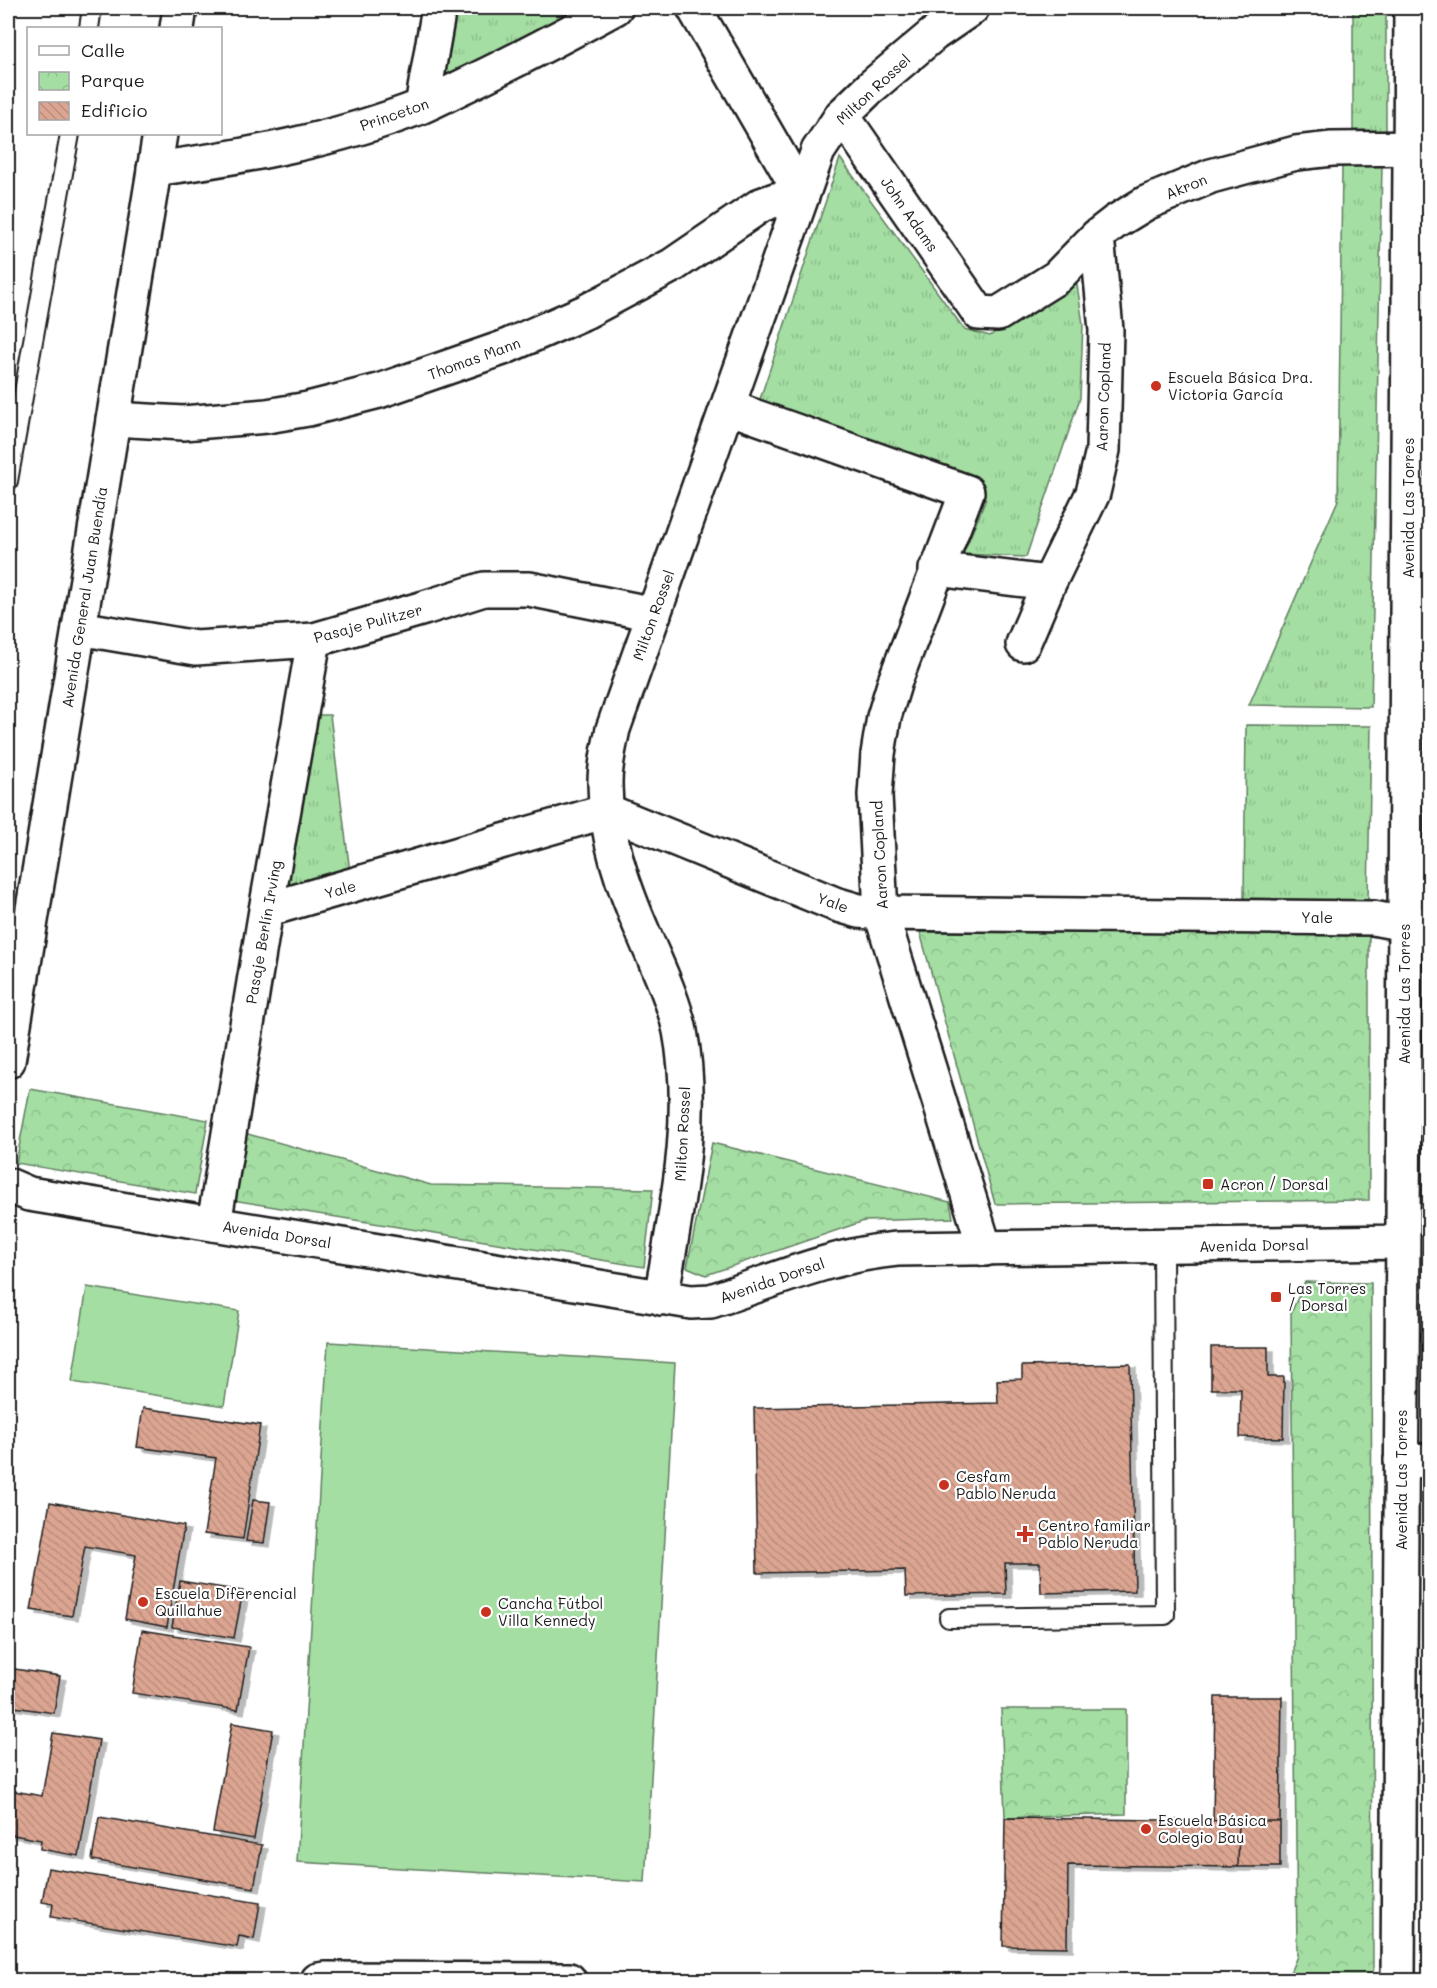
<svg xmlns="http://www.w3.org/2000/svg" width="1437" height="1988" viewBox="0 0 1437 1988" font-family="Mali,sans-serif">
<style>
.grass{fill:url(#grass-tufts);stroke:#607d60;stroke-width:1.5}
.park{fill:url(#park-crowns);stroke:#607d60;stroke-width:1.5}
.pitch{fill:#a4dea3;stroke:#607d60;stroke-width:1.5}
.building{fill:url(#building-back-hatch);stroke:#1c1c1c;stroke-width:1.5;filter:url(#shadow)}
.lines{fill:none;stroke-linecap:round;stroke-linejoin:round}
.lane-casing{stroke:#1c1c1c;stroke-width:22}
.street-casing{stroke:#1c1c1c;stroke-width:38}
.secondary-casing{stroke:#1c1c1c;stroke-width:38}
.lane{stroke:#fff;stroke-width:18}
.street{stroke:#fff;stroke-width:33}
.secondary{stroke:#fff;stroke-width:33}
.poi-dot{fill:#c8321e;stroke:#fff;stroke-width:2}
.labels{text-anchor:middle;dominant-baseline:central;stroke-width:4.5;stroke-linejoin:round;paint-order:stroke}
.street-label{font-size:15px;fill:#1c1c1c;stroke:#fff}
.poi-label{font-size:15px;fill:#1c1c1c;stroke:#fff;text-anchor:start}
</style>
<defs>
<pattern id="grass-tufts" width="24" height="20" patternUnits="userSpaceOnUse" patternTransform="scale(1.5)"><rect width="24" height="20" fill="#a4dea3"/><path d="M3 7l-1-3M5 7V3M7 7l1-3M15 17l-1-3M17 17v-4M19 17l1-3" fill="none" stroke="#8dbe8c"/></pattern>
<pattern id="park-crowns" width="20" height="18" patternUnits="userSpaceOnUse" patternTransform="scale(1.5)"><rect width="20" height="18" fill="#a4dea3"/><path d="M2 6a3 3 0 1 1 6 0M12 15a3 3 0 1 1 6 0" fill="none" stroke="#8dbe8c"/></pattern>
<pattern id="building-back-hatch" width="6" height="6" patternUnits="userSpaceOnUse" patternTransform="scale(1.5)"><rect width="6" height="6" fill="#dba591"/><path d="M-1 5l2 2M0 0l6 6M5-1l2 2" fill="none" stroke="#bb8d7c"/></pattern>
<filter id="shadow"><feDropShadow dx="6" dy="4" stdDeviation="0" flood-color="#0004"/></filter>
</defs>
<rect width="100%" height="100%" fill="#fff"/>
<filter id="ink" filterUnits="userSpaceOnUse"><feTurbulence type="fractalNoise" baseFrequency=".0167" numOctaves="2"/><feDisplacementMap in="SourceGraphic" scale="12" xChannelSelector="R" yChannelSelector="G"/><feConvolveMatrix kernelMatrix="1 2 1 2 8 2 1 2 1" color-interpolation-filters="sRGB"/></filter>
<g filter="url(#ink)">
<path class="grass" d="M452 8H578L439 81Z
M1353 8H1386V131L1353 130Z
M840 158 964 329 990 336 1075 272 1083 324 1080 398 1026 557 963 554 986 499 758 405Z
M1342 165H1382L1371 707 1249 705 1338 500Z
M312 715H330L350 872 291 891 281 882Z
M1246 725 1371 726 1368 901 1244 898Z"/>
<path class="park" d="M920 932 1369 934V1200L995 1204Z
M30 1089 208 1120 195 1194 16 1163Z
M244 1133 431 1185 653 1189 644 1267 232 1200Z
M712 1143 950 1202 953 1218 864 1221 706 1275 687 1267Z
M1305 1282 1371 1283 1373 1980H1287L1297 1956 1291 1313Z
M1001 1709H1126V1814L1005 1818Z"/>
<path class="pitch" d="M87 1287 239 1311 224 1406 72 1382Z
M328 1342 675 1363 645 1882 297 1862Z"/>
<path class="building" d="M1211 1347H1268V1377H1284L1283 1438 1240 1437 1241 1389H1211Z
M1130 1364 1135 1591 1041 1593 1040 1563H1005L1006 1594 906 1596 905 1570 757 1573 754 1408 998 1403 997 1380 1022 1379V1366Z
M143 1408 260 1425 243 1539 204 1534 216 1458 137 1447Z
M253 1500 270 1502 264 1543 246 1541Z
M50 1502 184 1526 167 1627 125 1619 136 1555 85 1546 72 1616 31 1610Z
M180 1581 243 1591 234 1638 172 1627Z
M142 1630 249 1647 238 1710 132 1693Z
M8 1668 60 1676 54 1713 8 1706Z
M1215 1697H1282L1280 1821H1213Z
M232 1723 273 1730 254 1839 213 1832Z
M53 1733 99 1740 79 1856 40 1849 41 1840 8 1834V1790L42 1796Z
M99 1817 262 1845 254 1888 92 1860Z
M1005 1818 1239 1821 1238 1867 1068 1865 1067 1947 1003 1946Z
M1239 1821H1280V1867H1238Z
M48 1868 260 1903 254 1939 239 1936 237 1947 51 1917 53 1904 42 1902Z"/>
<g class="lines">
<defs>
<path id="lane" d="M89 28 92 8
M8 481 70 134
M949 1618 1165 1615 1163 1246"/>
<path id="street" d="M422 106 439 8
M842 115 979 313 998 314 1057 277 1097 236 1115 222 1146 203 1211 176 1296 153 1332 149 1430 148
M154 169C244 157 335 140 420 107 437 100 453 91 470 83 519 59 567 34 615 8
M728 407 967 492 895 681 884 717 878 754 875 795 881 913 985 1249
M113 419 183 423 267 416 308 409 379 391 503 348 585 312 673 265 761 205 775 200 802 195 694 8
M936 569 1049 583
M79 628 196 648 314 640 424 608 484 589H529L654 614
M1023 644 1049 583 1093 493 1103 450 1106 330 1097 236
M1407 652H1430
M266 910 607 811 835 904 859 911 881 913 1373 918 1405 924H1430
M214 1224 266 910 314 640
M1401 1460 1430 1461
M318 1980 325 1979 569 1980"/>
<path id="secondary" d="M177 28 180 8
M8 1061 160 134
M8 1185 29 1194 691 1302 711 1301C774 1281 831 1255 897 1249L1402 1242
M661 1298C676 1210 697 1120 680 1031 673 998 658 968 645 937 624 889 605 837 605 783 605 765 609 747 613 729L818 151 842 115 871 87 934 34 972 8
M1398 1980 1411 8"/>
</defs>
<use href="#lane" class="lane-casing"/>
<use href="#street" class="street-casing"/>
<use href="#secondary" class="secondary-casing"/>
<use href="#lane" class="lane"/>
<use href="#street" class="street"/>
<use href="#secondary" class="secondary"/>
</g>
</g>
<g class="poi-dot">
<circle cx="1156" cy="386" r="6"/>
<rect x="1202" y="1178" width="12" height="12" rx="3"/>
<rect x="1270" y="1291" width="12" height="12" rx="3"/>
<circle cx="944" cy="1485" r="6"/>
<path d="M1022 1525h6v6h6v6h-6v6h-6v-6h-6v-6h6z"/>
<circle cx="143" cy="1602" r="6"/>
<circle cx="486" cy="1612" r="6"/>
<circle cx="1146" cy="1829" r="6"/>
</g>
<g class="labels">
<g class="street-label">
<text transform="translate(873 89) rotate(-43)">Milton Rossel</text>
<text transform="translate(394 114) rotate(-19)">Princeton</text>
<text transform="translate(1186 186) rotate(-22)">Akron</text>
<text transform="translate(910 214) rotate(55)">John Adams</text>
<text transform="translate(474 358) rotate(-20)">Thomas Mann</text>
<text transform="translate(1103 397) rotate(-88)">Aaron Copland</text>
<text transform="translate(1408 508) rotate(-90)">Avenida Las Torres</text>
<text transform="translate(84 597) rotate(-81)">Avenida General Juan Buendía</text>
<text transform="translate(653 615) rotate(-70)">Milton Rossel</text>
<text transform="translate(368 623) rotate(-15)">Pasaje Pulitzer</text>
<text transform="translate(879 855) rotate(-93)">Aaron Copland</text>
<text transform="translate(340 889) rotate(-16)">Yale</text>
<text transform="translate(833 902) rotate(20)">Yale</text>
<text x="1317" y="917">Yale</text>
<text transform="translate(263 932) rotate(-80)">Pasaje Berlín Irving</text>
<text transform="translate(1404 994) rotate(-90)">Avenida Las Torres</text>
<text transform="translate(682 1134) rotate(-87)">Milton Rossel</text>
<text transform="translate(277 1234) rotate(9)">Avenida Dorsal</text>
<text transform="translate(1254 1245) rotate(-1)">Avenida Dorsal</text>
<text transform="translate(772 1280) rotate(-19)">Avenida Dorsal</text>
<text transform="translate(1401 1480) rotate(-90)">Avenida Las Torres</text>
</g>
<g class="poi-label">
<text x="1168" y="377">Escuela Básica Dra.<tspan x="1168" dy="17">Victoria García</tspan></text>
<text x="1220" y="1184">Acron / Dorsal</text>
<text x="1288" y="1288">Las Torres<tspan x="1288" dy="17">/ Dorsal</tspan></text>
<text x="956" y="1476">Cesfam<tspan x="956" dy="17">Pablo Neruda</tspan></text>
<text x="1038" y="1525">Centro familiar<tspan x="1038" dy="17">Pablo Neruda</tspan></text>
<text x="155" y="1593">Escuela Diferencial<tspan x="155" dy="17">Quillahue</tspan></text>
<text x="498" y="1603">Cancha Fútbol<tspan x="498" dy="17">Villa Kennedy</tspan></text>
<text x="1158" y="1820">Escuela Básica<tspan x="1158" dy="17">Colegio Bau</tspan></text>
</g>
</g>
<rect width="1437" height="1988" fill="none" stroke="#fff" stroke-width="30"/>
<rect x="15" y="15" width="1407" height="1958" fill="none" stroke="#1c1c1c" stroke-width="2" filter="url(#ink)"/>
<rect x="27" y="27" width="195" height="108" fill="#ffffff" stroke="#a4a4a4" stroke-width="1.5"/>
<rect x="39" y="46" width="30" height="9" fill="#ffffff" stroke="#a4a4a4" stroke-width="1.5"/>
<text x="81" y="57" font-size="18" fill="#1c1c1c">Calle</text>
<rect x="39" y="72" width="30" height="18" fill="url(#park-crowns)" stroke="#a4a4a4" stroke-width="1.5"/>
<text x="81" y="87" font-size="18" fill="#1c1c1c">Parque</text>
<rect x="39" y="102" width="30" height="18" fill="url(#building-back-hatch)" stroke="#a4a4a4" stroke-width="1.5"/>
<text x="81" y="117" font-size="18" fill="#1c1c1c">Edificio</text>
</svg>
